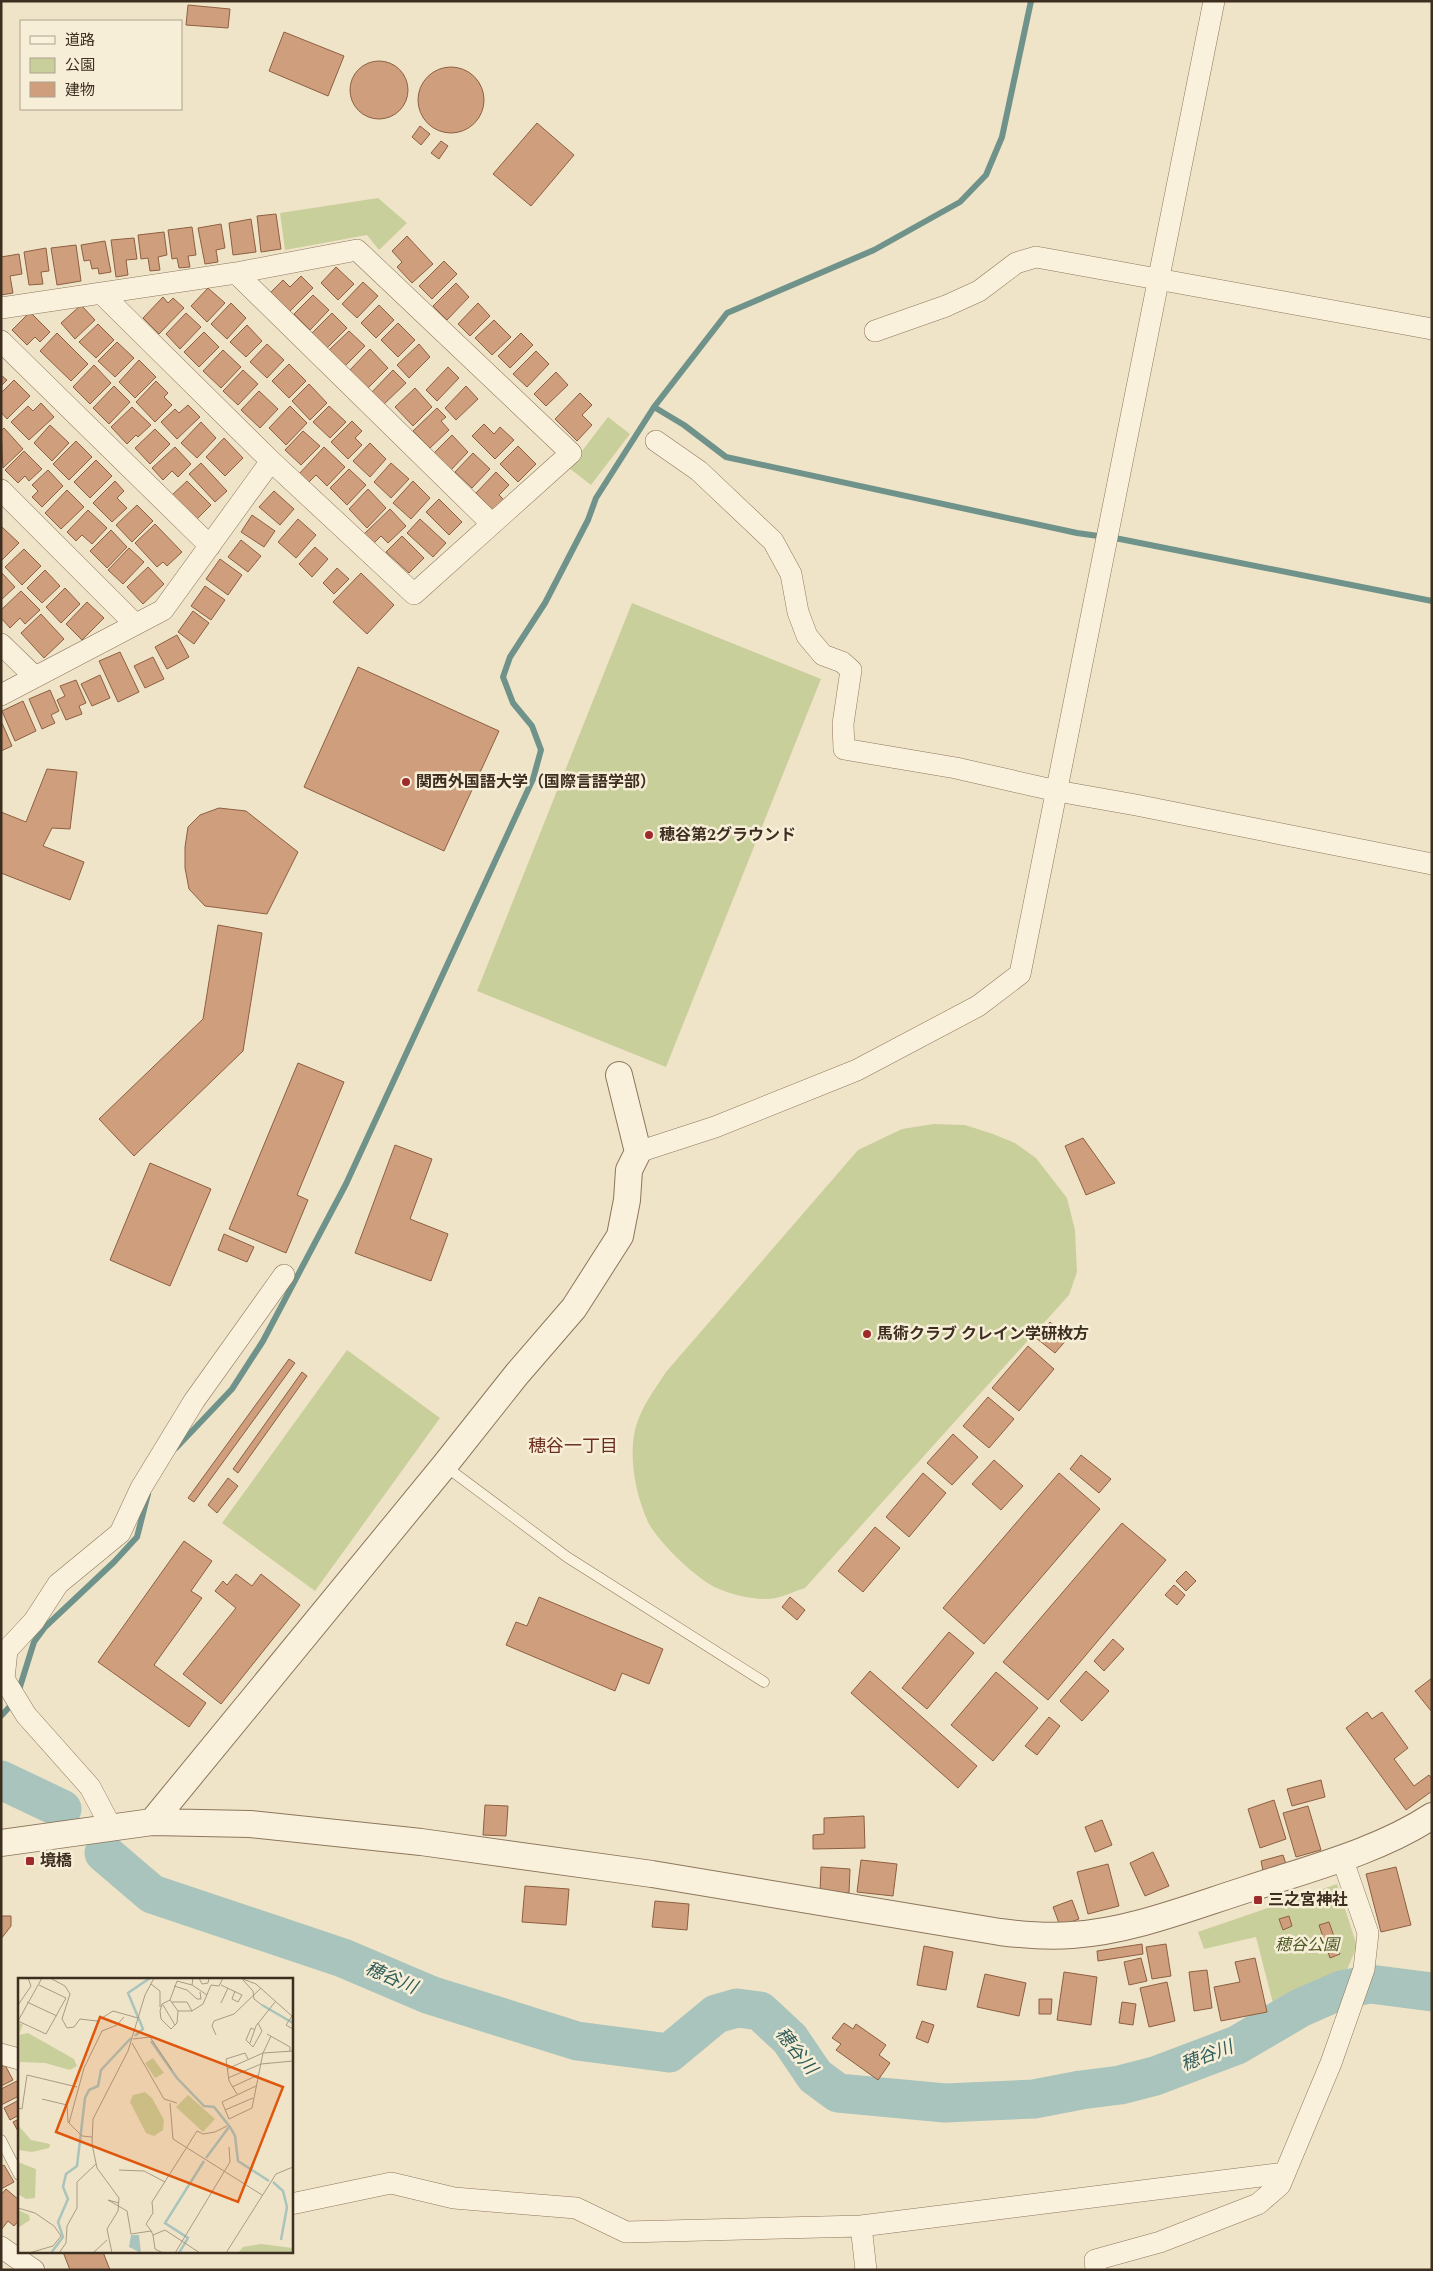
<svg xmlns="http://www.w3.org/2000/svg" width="1433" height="2271" viewBox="0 0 1433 2271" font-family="Spectral,'Noto Sans JP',serif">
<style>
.green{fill:#c9cf9b}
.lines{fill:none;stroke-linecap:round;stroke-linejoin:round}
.stream{stroke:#6f938a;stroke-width:6}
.river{stroke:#a9c4bc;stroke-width:39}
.building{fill:#cf9f7d;stroke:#8d5f41}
.service-casing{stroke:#8d765c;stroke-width:11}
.minor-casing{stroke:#8d765c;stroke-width:22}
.tertiary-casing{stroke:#8d765c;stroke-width:28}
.service{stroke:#faf1dc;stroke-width:10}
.minor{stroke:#faf1dc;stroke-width:21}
.tertiary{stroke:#faf1dc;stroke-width:26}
.poi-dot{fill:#9e2a2b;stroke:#f7eed8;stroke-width:2}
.labels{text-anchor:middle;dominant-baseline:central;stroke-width:5;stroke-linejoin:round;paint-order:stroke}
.poi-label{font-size:16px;font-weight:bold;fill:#3d2e20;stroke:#f7eed8;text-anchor:start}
.park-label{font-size:16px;font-style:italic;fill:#4d5a26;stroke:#f7eed8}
.neighbourhood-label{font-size:18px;fill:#6b2e1e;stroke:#f7eed8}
.water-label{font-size:18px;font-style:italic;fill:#2f5d5a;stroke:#f7eed8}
.inset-river{fill:none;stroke:#a9c4bc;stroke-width:2.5}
.inset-road{fill:none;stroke:#a89b85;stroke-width:1}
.view{fill:#df570d;fill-opacity:0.15;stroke:#df570d;stroke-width:2.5}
.inset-edge{fill:none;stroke:#3d2e20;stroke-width:2.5}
</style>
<rect width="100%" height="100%" fill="#f0e4c8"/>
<path class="green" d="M378 198 407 223 379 250 367 235 285 250 280 213Z
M608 417 630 434 591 485 569 468Z
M632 603 821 679 666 1067 477 991Z
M934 1124 965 1125 993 1134 1015 1143 1036 1158 1067 1198 1075 1230 1077 1272 1069 1295 805 1588C795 1591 785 1596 776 1598 759 1601 735 1596 719 1589 698 1581 658 1542 648 1522 637 1497 631 1470 633 1444 635 1415 651 1395 666 1372L858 1150 902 1129Z
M347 1350 440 1418 315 1591 222 1523Z
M1337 1884 1357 1946 1333 2003 1276 2015 1256 1937 1204 1949 1198 1932Z"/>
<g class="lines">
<path class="stream" d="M654 407 684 425 726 457 1077 533 1120 539 1432 601
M176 1448 232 1389 263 1341 346 1184 533 779 541 750 532 726 513 703 503 677 510 657 545 603 588 520 596 498 654 407 727 313 874 250 960 202 986 175 1002 137 1031 1
M18 1693 34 1642 45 1627 114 1562 137 1537 148 1494
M1 1716 14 1702"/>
<path class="river" d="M1 1780 62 1809
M104 1853 152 1894 343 1958 430 1995 577 2041 669 2053 716 2014 737 2008 760 2011 790 2039 815 2076 838 2093 945 2103 1034 2099 1081 2090 1120 2085 1155 2076 1237 2045 1300 2008 1341 1990 1370 1984 1432 1992"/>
</g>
<path class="building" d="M188 5 230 9 228 28 186 25Z
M284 32 344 56 328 96 269 71Z
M350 90a29 29 0 1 1 58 0a29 29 0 1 1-58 0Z
M418 100a33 33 0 1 1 66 0a33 33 0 1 1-66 0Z
M537 123 574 155 531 206 493 174Z
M420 126 430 134 421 145 412 137Z
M441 141 448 146 439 159 431 153Z
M276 214 281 249 261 252 257 216Z
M251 219 256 252 233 255 229 223Z
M221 224 225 248 216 250 218 262 205 264 198 228Z
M192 227 196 255 188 256 190 267 179 268 177 258 172 259 168 230Z
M164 232 167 255 158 257 160 270 150 271 148 258 141 259 138 235Z
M407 236 433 264 412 283 397 267 402 262 392 251Z
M134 238 137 259 126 260 128 275 116 277 111 240Z
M105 241 111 272 99 274 98 268 92 269 90 260 84 261 81 245Z
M76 245 81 281 57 285 51 248Z
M46 248 49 271 41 272 43 284 29 285 24 252Z
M19 254 22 274 10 276 13 293 1 295V257Z
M444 261 457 274 432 299 419 286Z
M336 267 354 284 338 300 321 283Z
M301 276 313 288 288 313 269 294 283 280 290 287Z
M363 282 378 296 357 318 342 304Z
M456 283 469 297 447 320 433 306Z
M208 288 225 303 207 322 191 306Z
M313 295 329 310 310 330 294 314Z
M163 297 168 303 173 298 184 308 159 334 143 318Z
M231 303 246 318 227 339 211 324Z
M478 303 490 316 470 336 458 324Z
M81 305 95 320 75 339 61 323Z
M379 305 394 320 376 338 361 323Z
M30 312 50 332 40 342 35 337 27 345 12 330Z
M186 313 201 327 180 349 166 334Z
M332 313 347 328 326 349 311 334Z
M494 320 511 337 492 355 475 338Z
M398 323 415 340 398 357 381 340Z
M98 324 114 340 96 358 79 342Z
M247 325 262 341 246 357 230 342Z
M349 331 365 346 345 366 329 350Z
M204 332 219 347 199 367 184 352Z
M57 333 88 364 71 381 40 351Z
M521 333 533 345 510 368 498 356Z
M117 342 134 358 115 377 98 361Z
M267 344 284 360 267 378 250 362Z
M419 344 430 357 409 378 397 365Z
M370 349 388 368 367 389 349 371Z
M223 350 241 367 221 388 203 371Z
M536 351 549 364 527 387 513 374Z
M139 360 156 377 135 398 119 382Z
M289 364 306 381 289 398 272 381Z
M94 365 111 383 90 404 73 387Z
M448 367 459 378 437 401 426 390Z
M243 370 258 384 238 405 223 391Z
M393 370 406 383 382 406 370 394Z
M556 372 568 385 546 406 534 394Z
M1 375 7 380 1 386Z
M14 380 30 396 7 419 1 412V393Z
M156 381 168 393 164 397 172 405 155 422 136 402Z
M309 384 327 403 310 420 292 401Z
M114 386 130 402 109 424 93 408Z
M466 386 478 399 456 420 445 408Z
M415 388 432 407 413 426 395 407Z
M259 391 278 409 260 428 241 410Z
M580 393 592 405 582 415 592 425 577 441 555 419Z
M41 403 54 417 29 440 11 422 28 406 33 411Z
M188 405 200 417 177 439 161 422 175 409 179 413Z
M290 406 307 423 286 445 269 428Z
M329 406 346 422 330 438 313 422Z
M132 407 151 425 138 437 136 435 127 444 111 427Z
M437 408 446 417 441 421 449 430 430 448 413 431Z
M352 421 362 431 355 438 362 445 348 459 331 442Z
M201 422 216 438 197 458 181 443Z
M484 424 494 434 500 427 514 440 495 459 472 436Z
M50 425 69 443 52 461 34 443Z
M4 428 23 449 3 468 1 431Z
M155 429 170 444 150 464 135 448Z
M303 431 320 446 301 465 285 450Z
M452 435 468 452 450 471 433 454Z
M224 438 243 458 225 476 206 457Z
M76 441 92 457 69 480 53 464Z
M370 443 386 459 370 477 353 461Z
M518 446 536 464 518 482 500 464Z
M175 447 191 464 178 477 172 471 163 480 152 468Z
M324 447 345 467 327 486 316 475 309 482 299 474Z
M24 451 42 469 29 481 25 476 18 483 5 470Z
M473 453 490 469 472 488 455 472Z
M96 460 112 476 90 498 74 482Z
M201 463 227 491 215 502 189 474Z
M391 463 409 479 391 498 374 482Z
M349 469 366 485 347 505 330 488Z
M48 470 63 486 42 507 32 497 38 491 32 485Z
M496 472 509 485 499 495 504 500 494 511 476 493Z
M115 481 124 491 117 498 127 508 112 522 93 503Z
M187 481 211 505 196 520 172 495Z
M413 481 430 498 411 519 393 503Z
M368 489 386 508 367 528 349 509Z
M67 490 84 507 61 529 45 513Z
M274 491 294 509 280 525 259 507Z
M439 499 462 522 449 535 426 512Z
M137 505 153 521 132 542 116 525Z
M390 509 406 526 388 543 381 536 373 544 364 534Z
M88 510 107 528 92 544 82 535 76 541 67 532Z
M252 515 275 531 264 547 241 532Z
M298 519 316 535 296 558 278 542Z
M420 519 446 543 433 557 407 533Z
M155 524 182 552 167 566 163 562 157 567 135 543Z
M2 527 19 543 1 561V528Z
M111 530 127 547 107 568 90 551Z
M402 536 424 558 409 573 386 552Z
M241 540 261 556 248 572 228 557Z
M315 547 328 559 312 577 299 564Z
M129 548 144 562 123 584 108 570Z
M24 549 41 566 22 585 5 567Z
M220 559 242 575 228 595 206 579Z
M148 567 164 584 143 604 127 587Z
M337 568 349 579 334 594 323 583Z
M45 570 60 586 42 603 27 588Z
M1 572 15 587 1 600Z
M361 573 394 605 367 634 333 602Z
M205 586 225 600 211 620 191 606Z
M65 588 80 604 61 623 46 607Z
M21 591 40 610 25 624 20 618 10 628 1 618V610Z
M87 602 104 618 82 640 66 624Z
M193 611 209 623 194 644 178 632Z
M41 614 64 639 44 658 21 633Z
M177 635 189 657 167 669 155 647Z
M120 652 139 692 118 702 99 661Z
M153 657 164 679 145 688 134 666Z
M358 667 499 731 444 851 304 787Z
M100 675 110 698 92 706 81 684Z
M76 680 86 703 79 706 82 714 66 720 57 700 65 696 60 686Z
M50 690 59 711 51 715 55 723 42 729 29 699Z
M23 701 36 731 15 741 2 711Z
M2 723 12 746 1 751V724Z
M47 769 77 772 70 829 52 828 43 846 84 862 70 900 1 873V812L26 822Z
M219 808 246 811 298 852 267 914 205 906 189 889 185 868V847L188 827 200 815Z
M218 925 262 933 243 1051 134 1156 99 1119 203 1019Z
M298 1063 344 1082 297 1195 308 1200 286 1253 229 1229Z
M1083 1138 1115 1183 1086 1195 1065 1146Z
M395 1145 432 1159 410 1219 448 1234 431 1281 355 1253Z
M150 1163 211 1189 170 1286 110 1260Z
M224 1234 254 1247 247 1262 218 1250Z
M1050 1322 1068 1338 1055 1353 1036 1338Z
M1028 1346 1054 1369 1019 1411 992 1388Z
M289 1359 295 1363 194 1502 188 1498Z
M302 1372 307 1376 238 1473 233 1469Z
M988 1397 1014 1419 989 1448 963 1426Z
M953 1434 978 1457 952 1485 927 1463Z
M1081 1455 1111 1479 1099 1493 1070 1469Z
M994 1460 1023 1486 1001 1510 972 1484Z
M923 1473 946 1493 909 1537 886 1517Z
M1059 1473 1100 1509 984 1644 943 1608Z
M228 1478 238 1486 217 1513 208 1505Z
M1122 1523 1166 1560 1048 1700 1003 1662Z
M875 1527 900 1548 863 1592 838 1571Z
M184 1541 212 1561 191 1591 202 1598 154 1665 206 1703 189 1727 98 1662Z
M1186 1571 1196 1581 1186 1591 1176 1581Z
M236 1574 252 1586 261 1574 300 1605 221 1704 183 1674 236 1608 215 1591 223 1581 227 1585Z
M1174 1585 1185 1595 1177 1605 1165 1595Z
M539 1597 663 1649 649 1684 622 1673 615 1691 506 1645 516 1622 527 1626Z
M790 1597 805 1610 797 1620 782 1607Z
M949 1632 974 1653 927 1709 902 1688Z
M1113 1639 1124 1649 1104 1671 1094 1661Z
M870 1671 977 1766 958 1788 851 1693Z
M1086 1671 1109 1691 1082 1721 1060 1701Z
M996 1672 1038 1708 993 1761 951 1725Z
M1432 1678V1712L1415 1691Z
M1367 1712 1372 1719 1382 1712 1408 1748 1394 1759 1414 1786 1429 1775 1432 1779V1791L1406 1810 1346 1728Z
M1049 1717 1060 1726 1037 1755 1025 1746Z
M1321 1780 1325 1797 1292 1806 1287 1789Z
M1274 1800 1286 1839 1260 1848 1248 1809Z
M485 1805 508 1806 506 1836 483 1835Z
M1308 1806 1321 1850 1296 1857 1283 1813Z
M864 1816 865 1848 813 1849V1835L824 1834V1818Z
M1102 1820 1112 1845 1095 1852 1085 1827Z
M1153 1852 1169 1886 1145 1896 1130 1863Z
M1283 1855 1286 1864 1263 1871 1261 1861Z
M861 1860 897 1864 893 1896 857 1892Z
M1108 1864 1119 1906 1088 1914 1077 1872Z
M821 1867 850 1869 849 1893 820 1892Z
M1396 1867 1411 1925 1381 1932 1366 1874Z
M525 1886 569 1889 566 1925 522 1922Z
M1072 1900 1079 1919 1060 1926 1053 1907Z
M655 1901 689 1904 687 1930 652 1927Z
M1 1916H11V1926L1 1939Z
M1289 1916 1292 1926 1283 1930 1279 1919Z
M1329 1922 1340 1954 1330 1958 1319 1925Z
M1142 1944 1143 1954 1098 1961 1097 1951Z
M1166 1944 1171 1976 1152 1979 1146 1947Z
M924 1946 953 1952 946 1990 917 1985Z
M1141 1958 1147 1981 1129 1985 1124 1962Z
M1255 1958 1267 2012 1221 2021 1214 1987 1240 1982 1235 1962Z
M1207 1970 1212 2008 1194 2011 1189 1972Z
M1064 1972 1097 1977 1091 2025 1057 2020Z
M985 1974 1026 1983 1019 2016 977 2007Z
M1167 1982 1175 2021 1149 2027 1140 1988Z
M1039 1999H1052L1051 2014H1039Z
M1122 2002 1136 2004 1133 2025 1119 2023Z
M922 2021 934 2025 928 2043 916 2038Z
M844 2023 853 2029 856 2024 886 2045 879 2055 890 2063 878 2080 836 2050 841 2044 832 2038Z
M5 2065 13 2080 1 2086V2067Z
M19 2080V2096L1 2105V2089Z
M19 2100V2115L10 2120 4 2108Z
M19 2119V2133L13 2122Z
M4 2165 14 2182 1 2189V2167Z
M6 2189 19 2200V2220L14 2226 8 2221 1 2230V2195Z
M63 2252H103L110 2270H70Z"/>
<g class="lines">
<defs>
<path id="service" d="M445 1466 567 1557 764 1682
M1 2140 19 2175"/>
<path id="minor" d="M236 273 492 524
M1 308 236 273 357 250 571 453 414 594 271 461 102 294
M875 331 946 306 979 291 1016 263 1036 257 1432 329
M1 341 210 546
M656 441 699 471 773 541 791 574 798 612 807 636 823 655 842 662 851 670 843 724 844 749 956 768 1057 791 1136 805 1432 864
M1 490 135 624
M1 644 35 677
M1 695 163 610 271 461
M638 1152 715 1127 857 1070 978 1006 1020 974 1214 1
M111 1827 90 1787 26 1715 4 1679 7 1650 34 1621 58 1584 120 1533 141 1488 194 1401 284 1275
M1 2054 19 2059
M291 2204 391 2183 454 2198 576 2208 626 2232 861 2226 1285 2173
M861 2226 866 2270
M1 2247 34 2270
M1096 2270 1095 2260 1160 2242 1258 2204 1280 2185 1331 2063 1364 1969 1368 1933 1342 1858"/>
<path id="tertiary" d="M152 1822 444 1466 517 1374 574 1308 620 1236 627 1200 629 1170 638 1152 619 1075
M1 1843 152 1822 250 1824 421 1842 652 1874 1000 1932C1024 1935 1047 1937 1072 1935 1132 1931 1191 1907 1248 1889 1308 1869 1379 1851 1432 1816"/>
</defs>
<use href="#service" class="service-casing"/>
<use href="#minor" class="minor-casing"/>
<use href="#tertiary" class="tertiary-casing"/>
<use href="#service" class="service"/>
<use href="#minor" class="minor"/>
<use href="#tertiary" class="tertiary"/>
</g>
<g class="poi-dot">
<circle cx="406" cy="782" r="5"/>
<circle cx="649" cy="835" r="5"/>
<circle cx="867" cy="1334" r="5"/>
<rect x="25" y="1856" width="10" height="10" rx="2.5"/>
<rect x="1253" y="1895" width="10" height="10" rx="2.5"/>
</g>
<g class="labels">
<g class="poi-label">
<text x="416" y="782">関西外国語大学（国際言語学部）</text>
<text x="659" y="835">穂谷第2グラウンド</text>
<text x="877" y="1334">馬術クラブ クレイン学研枚方</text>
<text x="40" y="1861">境橋</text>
<text x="1268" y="1900">三之宮神社</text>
</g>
<g class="park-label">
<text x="1307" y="1945">穂谷公園</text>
</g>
<g class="neighbourhood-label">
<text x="573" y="1446">穂谷一丁目</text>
</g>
<g class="water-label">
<text transform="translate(391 1978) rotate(23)">穂谷川</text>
<text transform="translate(796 2051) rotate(51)">穂谷川</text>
<text transform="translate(1207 2056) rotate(-21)">穂谷川</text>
</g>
</g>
<g transform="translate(18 1978)">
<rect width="275" height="275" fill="#f0e4c8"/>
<path d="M0 45 5 46 1 57 10 55 56 81 59 88 52 92 27 85 2 84 0 100ZM135 80 146 95 137 100 127 85ZM127 114 134 120 146 142 145 152 136 158 128 155 112 124 115 117ZM170 117 197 141 185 154 158 129ZM0 147 13 162 32 166 31 170 14 174 0 172ZM0 184 18 191 17 220 8 221 0 216ZM0 232 11 237 12 242 0 250ZM243 266 275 270V275H220L225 269Z" fill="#c9cf9b"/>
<path d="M113 257H121L123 275 111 269Z" fill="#a9c4bc"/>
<path class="inset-river" d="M244 27 275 45M117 58 125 51 110 15 132 0M133 63 159 100 186 128 196 129 212 149 217 158 220 183 251 203M188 180 211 149M255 204 265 213 269 229 263 262M33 275 45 259 40 244 50 221 45 209 48 196 59 188 67 120 71 112 80 108 83 92 113 60M161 275 170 260 147 245 186 183"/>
<path class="inset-road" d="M32 0 47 8 52 16 44 41 49 50 56 49 62 41 79 43 95 33 120 40M175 0 174 7 189 17M181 0 184 6 190 5 191 0M222 0 238 6 275 39M225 2 235 13 236 21 244 27M133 6 142 13V29M21 7 48 20 28 56 0 43 24 0M203 7 224 17 220 24 214 21 217 13M156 8 169 12 179 21H183L182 14M152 22 160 33 159 45 153 51 143 41 142 33 144 26ZM152 22 159 3 174 7M9 24 39 38M154 24H169L174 33M203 25 210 10M0 27 13 8 10 0M145 27 157 47M160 33H174L185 26 193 7 201 8 205 0M274 38 268 47 275 51M237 52 233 50 228 62 235 69 244 53 240 45M249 56 272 69V73M198 57 194 48 196 43 216 36 243 10M115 61 132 59 154 92M114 65 146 121 159 125M232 65 238 48 257 24M209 91 245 75 275 73M210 100 243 86 275 83M238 108 204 124 211 141 234 130 245 75 253 58M214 109 240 97M219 116 211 103 208 81 227 75 230 81M24 121 49 127 50 144 64 158 74 159M152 125 155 161 244 217M0 130 4 131 9 97 59 109M207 132 235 120M51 145 66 90 84 53 99 47 106 39M101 192 126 193 147 204M101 225 90 222 109 233 113 256 133 253 135 257 147 252 182 275M0 230 17 235 36 248 43 258 35 268 11 275M134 254 128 246 135 235 134 224 179 153 185 156 197 154 209 148M135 257 137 271 145 275M41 275 48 265 49 248 59 230V204L78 186M75 275 89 262M94 275 89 251 100 233 101 220 79 190 74 166 75 141 110 73 127 17 136 0M157 275 212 184 211 169M208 275 258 196 275 189"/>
<path class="view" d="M82 39 265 109 220 224 38 154Z"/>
<rect width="275" height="275" class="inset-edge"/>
</g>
<rect width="1433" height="2271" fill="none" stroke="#3d2e20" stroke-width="5"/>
<rect x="20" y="20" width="162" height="90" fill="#f7eed8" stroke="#ada18e"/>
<rect x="30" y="36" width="25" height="8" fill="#faf1dc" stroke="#ada18e"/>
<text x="65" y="45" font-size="15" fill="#3d2e20">道路</text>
<rect x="30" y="58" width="25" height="15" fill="#c9cf9b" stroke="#ada18e"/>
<text x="65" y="70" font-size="15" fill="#3d2e20">公園</text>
<rect x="30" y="82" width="25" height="15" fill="#cf9f7d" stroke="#ada18e"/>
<text x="65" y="95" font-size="15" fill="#3d2e20">建物</text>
</svg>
